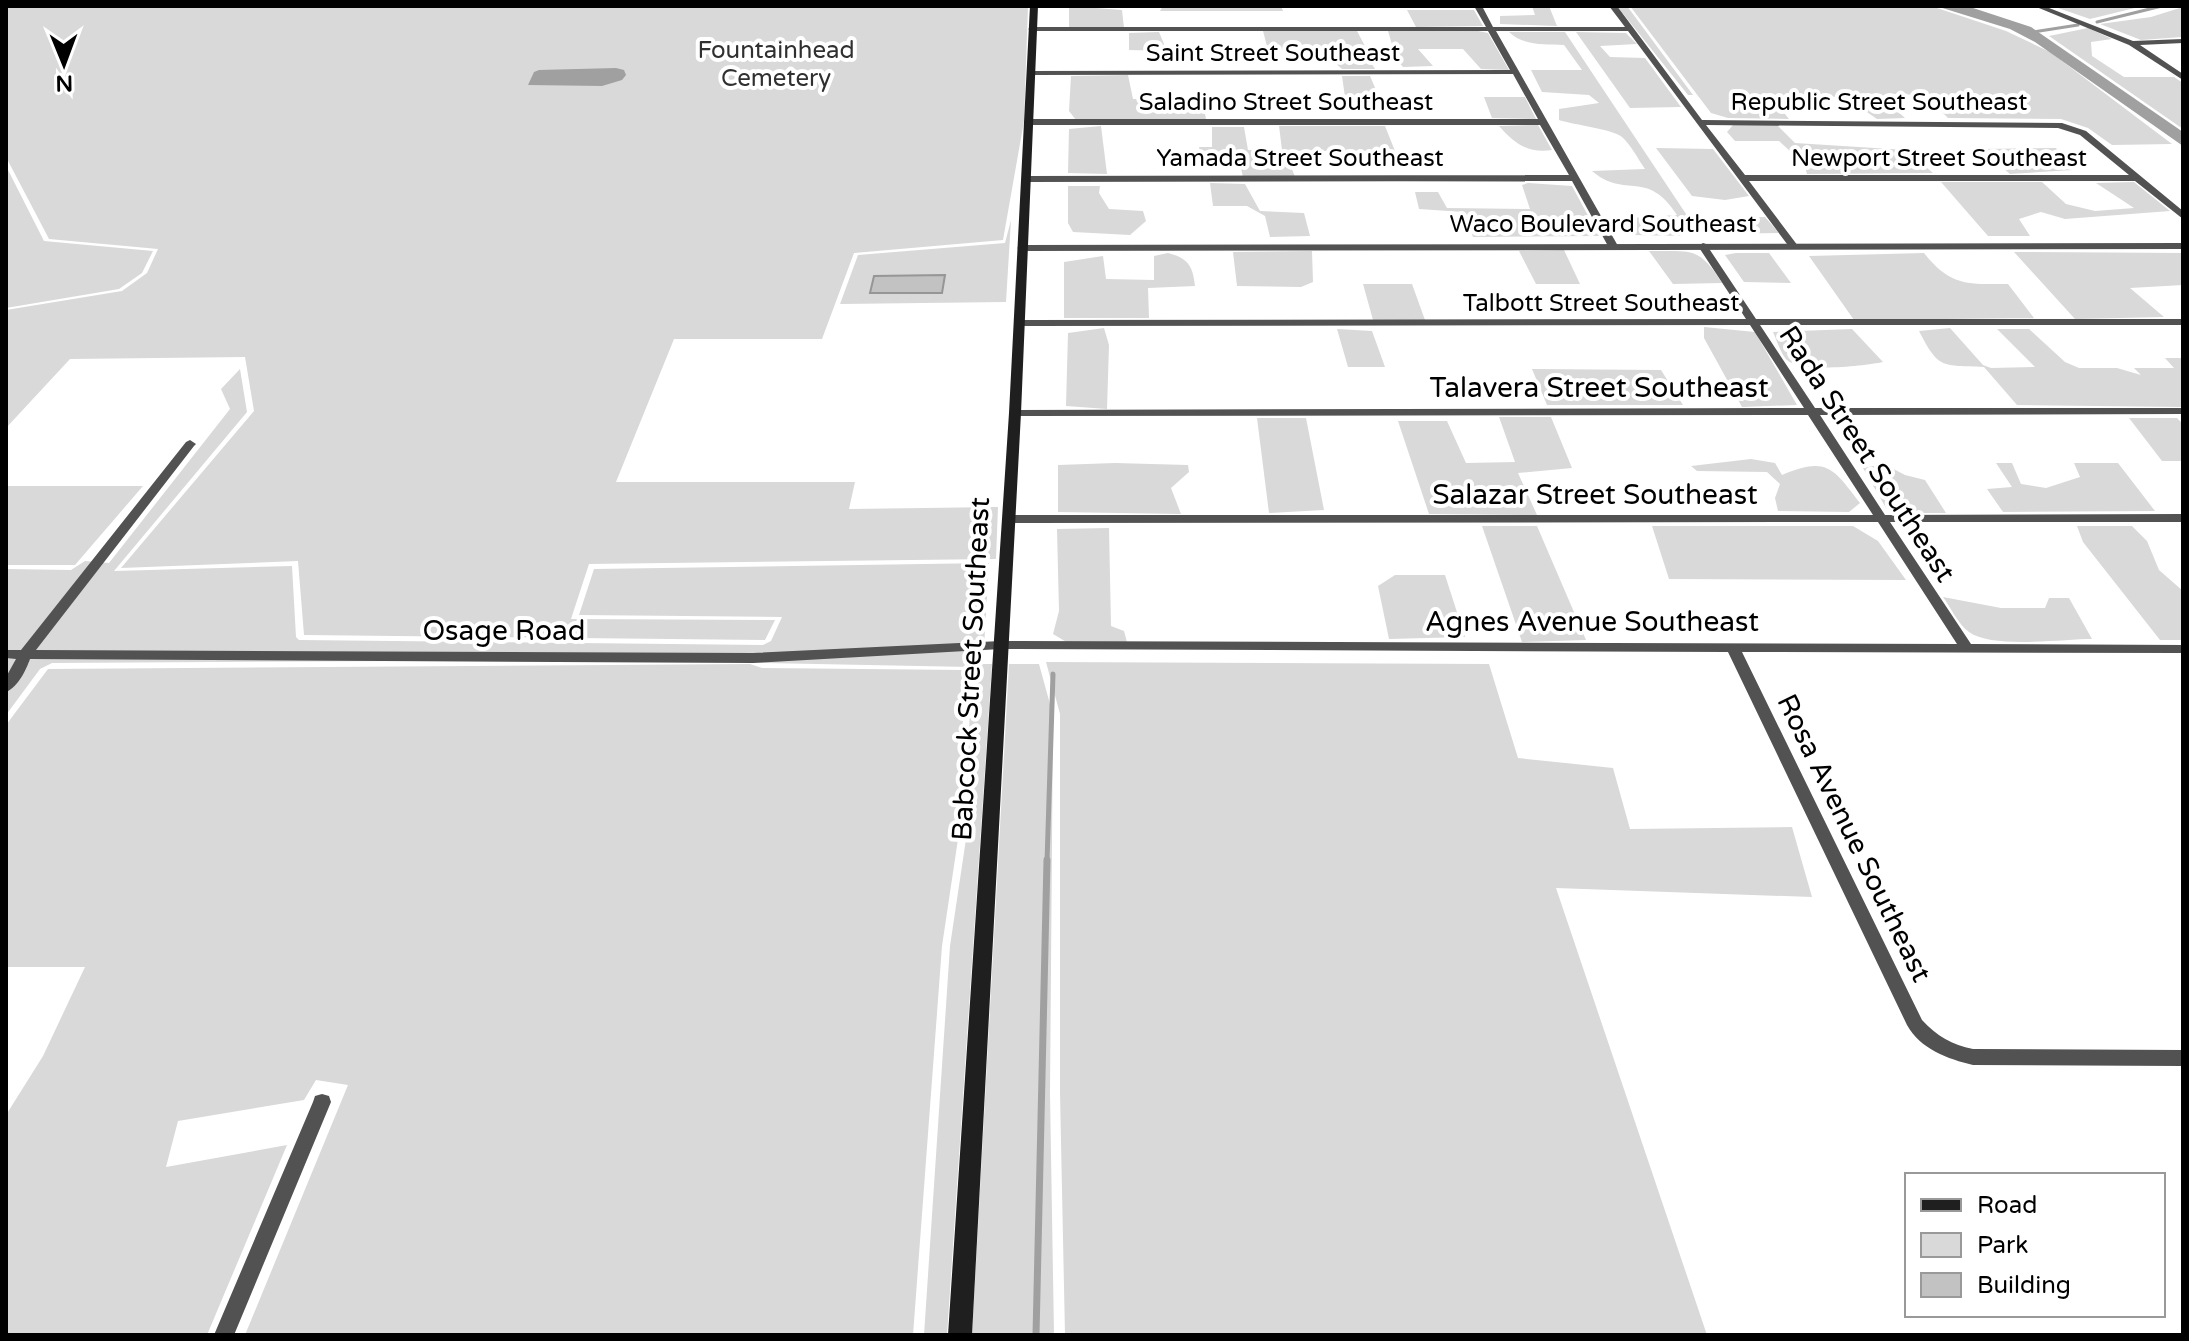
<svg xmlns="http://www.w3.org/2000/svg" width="2189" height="1341" viewBox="0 0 2189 1341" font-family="'Varela Round',sans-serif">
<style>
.green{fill:#d9d9d9}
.water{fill:#a0a0a0}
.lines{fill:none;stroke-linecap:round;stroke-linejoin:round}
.stream-far2{stroke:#a0a0a0;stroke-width:3}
.stream-far1{stroke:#a0a0a0;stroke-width:5}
.stream{stroke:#a0a0a0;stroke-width:7}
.building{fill:#c2c2c2;stroke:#969696;stroke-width:2}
.minor{fill:#525252;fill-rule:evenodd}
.tertiary{fill:#525252;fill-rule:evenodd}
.secondary{fill:#1f1f1f;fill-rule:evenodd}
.labels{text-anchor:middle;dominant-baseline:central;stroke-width:8;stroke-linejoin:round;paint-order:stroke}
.far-park-label{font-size:24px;fill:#303030;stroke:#fff}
.far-street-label{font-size:24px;fill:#000;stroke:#fff}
.street-label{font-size:28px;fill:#000;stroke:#fff}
</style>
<rect width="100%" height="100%" fill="#fff"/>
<path class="green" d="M6 6H1028L1024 121 1003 240 854 253 822 339H674L616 482H855L849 509 998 507 996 559 589 564 571 619 775 620 765 640 304 635 298 561 121 568 254 411 245 357 70 359 6 428V310L122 291 147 273 158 249 49 239 6 157Z
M1069 6 1122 10 1124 28 1069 27Z
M1163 6H1281L1283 11H1160Z
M1532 6H1549L1557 26 1500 24V16L1535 15Z
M1617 6H1627L1693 95H1688Z
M1630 6H1931L2006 31 2050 52 2172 144 2112 145 2088 128 2061 119 1948 118 1925 95 1890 94 1884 99 1905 118 1877 119 1845 97 1786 96 1781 109 1789 119 1728 118 1711 113Z
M2060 6H2143L2090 19 2055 7Z
M2183 7 2182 37 2141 40 2100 24 2151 17Z
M1407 10H1474L1483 26 1416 27Z
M2088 28 2112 39 2091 42 2092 56 2124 77H2174L2183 83V129L2049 36Z
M1263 31H1357L1366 48H1393L1388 31H1478L1488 33 1509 70 1481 69 1463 49H1418L1433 66 1403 67 1388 50 1364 51 1375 69H1342L1334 62 1349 60V57L1339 49 1268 50Z
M1159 32 1167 51 1129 50V33Z
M1509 32H1565L1690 220 1676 222 1683 236 1631 235 1617 219 1677 215C1647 168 1626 200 1592 171L1645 169C1638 159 1631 145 1622 137 1613 129 1574 125 1559 120V109L1599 103 1589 95 1542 92 1531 70H1582L1564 45C1545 44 1523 46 1509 32Z
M1576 32 1626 33 1637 44 1600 46 1610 57 1645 58 1681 107 1630 108Z
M1128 75 1133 99 1202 97 1206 119 1076 120 1069 111 1071 76Z
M1342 76H1370L1379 97H1345Z
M1484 97H1525L1536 119 1492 118Z
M1538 125 1552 150C1528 154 1514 143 1499 126Z
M1733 125H1777L1795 143 1906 150 1933 173 1807 174 1804 164 1779 141H1735L1727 132Z
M1101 126 1107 174 1068 173 1069 129Z
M1279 126H1385L1395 151H1297L1287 156 1295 177H1243L1238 156H1201L1199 147H1212V127H1244L1248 150H1282Z
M1656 148 1713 149 1749 196 1725 200 1692 196Z
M2056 148 2073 170 2010 174 1981 149Z
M6 166 44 241 153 251 142 273 119 289 6 308Z
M1941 182H2042L2066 204 2095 211 2134 208 2096 183 2134 182 2170 211 2065 219 2041 212 2019 219 2030 236H1988Z
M1210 183 1245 184 1260 211 1304 213 1310 236 1270 237 1265 216 1247 206H1213Z
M1528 183 1572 186 1599 236 1473 237 1463 212 1419 209 1415 192H1438L1447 208 1530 209 1522 185Z
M1068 186H1100L1099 193 1109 209 1143 211 1146 221 1130 235 1073 232 1068 223Z
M1765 217 1779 233 1717 234 1705 218Z
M1011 220 1006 302 840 304 858 255 1005 243Z
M1564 250 1580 284H1536L1519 251Z
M1312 251 1313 282 1301 287 1237 286 1233 252Z
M1649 251C1691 252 1698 245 1722 283L1673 284Z
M2014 252 2183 253V285L2130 288 2164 317 2075 319Z
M1168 253C1188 258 1193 266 1195 286L1148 288 1149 318H1064V262L1103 256 1106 279 1154 280V256Z
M1736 253H1769L1791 283 1744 282 1725 255Z
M1924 253C1951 287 1968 284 2008 284L2034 318 1854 320 1809 256Z
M1363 284H1412L1425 320H1373Z
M1704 327 1755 332 1797 405 1742 407 1704 338Z
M1104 328 1109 345 1107 409 1066 406 1068 333Z
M1950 328 1983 365 1991 368 2035 367 1997 329H2029L2065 362 2079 368H2117L2141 375 2134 368H2174L2165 358H2183V407L2017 405 1984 367C1942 365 1939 370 1919 331Z
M1337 329 1372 331 1385 367H1348Z
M1852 329 1883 362C1864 366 1801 373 1787 360 1781 355 1777 340 1773 332Z
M240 369 247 412 114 571 292 566 296 637 299 640 763 645 771 641 782 617 579 615 594 569 989 563 983 664H992L947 1335H924L950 946 966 839 971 667 765 663 751 659 52 663 40 669 6 715V569L71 570 85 561 109 563 230 409 221 389Z
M1532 369 1661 370 1683 405H1547Z
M1499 417H1551L1572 468 1518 473 1537 515 1429 514 1398 421H1447L1466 463 1515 462Z
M1306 418 1324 510 1269 513 1257 418Z
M2129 418H2177L2183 424V461H2162Z
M1751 459 1775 463 1782 475C1827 456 1833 468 1860 503L1849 512 1778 511 1775 498 1780 484 1767 472 1697 471 1691 466Z
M1115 463 1188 465 1189 472 1171 488 1181 514 1058 512V465Z
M1996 463H2012L2021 484 2046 488 2080 477 2074 463H2118L2155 511 2003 512 1987 489 2012 487Z
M1884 464 1905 475 1925 480 1946 513H1900L1886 508 1863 468Z
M6 486H143L75 565H6Z
M1482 526H1537L1586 640 1522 642Z
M1652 526H1853L1878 541 1906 580 1669 579Z
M2077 526H2132L2147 541 2159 570 2183 591V640H2160L2083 542Z
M1109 528 1111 626 1124 631 1127 642 1068 643 1053 634 1059 611 1057 529Z
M1395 575H1445L1465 637 1389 639 1378 586Z
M1943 597 2001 608H2045L2049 598H2069L2092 639C2062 639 1992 649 1969 632 1958 624 1951 608 1943 597Z
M1046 662 1489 664 1518 758 1613 768 1630 829 1792 827 1812 897 1556 888 1707 1335H1065L1060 1093V714Z
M750 664 762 668 965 670 958 839 942 946 913 1335H245L348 1085 316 1080 304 1100 178 1121 166 1167 287 1145 207 1335H6V1115L43 1056 85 967H6V725L48 669Z
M1009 664H1039L1053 715 1050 1093 1054 1335H972Z"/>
<path class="water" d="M1936 6H1967L2031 27 2183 132V146L2035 42 2010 29Z
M616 68 624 70 626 75 622 80 602 86 528 85 534 72 539 70Z"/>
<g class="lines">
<path class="stream-far2" d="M2097 22 2162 6
M2033 32 2078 25"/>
<path class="stream-far1" d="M1047 862 1053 674"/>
<path class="stream" d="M1036 1335 1047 860"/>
</g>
<path class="building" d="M945 275 942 293H870L874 276Z"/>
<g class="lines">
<path class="minor" d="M1474 6H1482L1493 27H1625L1609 6H1617L1702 120 2062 123 2086 131 2183 211V219L2135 181H1749L1798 246 1790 248 1628 31H1496L1618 246 1613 249 1608 246 1572 181 1026 182 1022 179 1026 176 1569 175 1540 125H1029L1025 122 1029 119H1538L1513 74 1031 75 1027 73 1031 71 1510 70 1488 31H1032L1028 29 1032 27H1486ZM1706 125 2058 128 2080 135 2129 175H1745Z
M2034 6H2044L2133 41 2183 39V43L2140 45 2183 74V80L2129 45Z
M1703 243 1706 244 1756 319H2183V325H1760L1815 408H2183V414L1820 415 1885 515 2183 514V522H1890L1971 644 2183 645V653L1742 652 1922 1020C1937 1036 1952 1045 1973 1049L2183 1050V1066L1973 1065C1948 1059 1920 1049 1907 1025L1728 652 1001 649 753 663 30 659C26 670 18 687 6 692V677L16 659 6 658V650H21L186 442 190 440 196 444 194 446 36 650 753 653 1001 641 1957 644 1878 522 1008 523 1002 519 1008 515H1873L1808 415 1015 416 1009 413 1015 410 1804 408 1750 325 1020 326 1015 323 1020 320 1746 319 1698 246Z
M322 1094 329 1096 331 1102 234 1335H214L313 1102 315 1096Z"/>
<path class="tertiary" d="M2183 243V249L1023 251 1017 248 1023 245Z"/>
<path class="secondary" d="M1030 6H1038L1021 413 972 1335H948L1009 413Z"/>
</g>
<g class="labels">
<g class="far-park-label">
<text x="776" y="50">Fountainhead<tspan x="776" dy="28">Cemetery</tspan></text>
</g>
<g class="far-street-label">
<text x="1273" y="53">Saint Street Southeast</text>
<text x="1286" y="102">Saladino Street Southeast</text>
<text x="1879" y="102">Republic Street Southeast</text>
<text x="1300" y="158">Yamada Street Southeast</text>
<text x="1939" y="158">Newport Street Southeast</text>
<text x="1603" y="224">Waco Boulevard Southeast</text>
<text x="1601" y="303">Talbott Street Southeast</text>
</g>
<g class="street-label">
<text x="1599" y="388">Talavera Street Southeast</text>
<text transform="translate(1867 454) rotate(57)">Rada Street Southeast</text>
<text x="1595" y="495">Salazar Street Southeast</text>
<text x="1592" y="622">Agnes Avenue Southeast</text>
<text x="504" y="631">Osage Road</text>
<text transform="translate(971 669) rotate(-87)">Babcock Street Southeast</text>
<text transform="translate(1854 838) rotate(64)">Rosa Avenue Southeast</text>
</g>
</g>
<rect width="2189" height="1341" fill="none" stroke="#000000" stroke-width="16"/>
<rect x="1905" y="1173" width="260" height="144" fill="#ffffff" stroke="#999999" stroke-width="2"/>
<rect x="1921" y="1199" width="40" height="12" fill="#1f1f1f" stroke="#999999" stroke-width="2"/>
<text x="1977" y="1213" font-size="24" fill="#000000">Road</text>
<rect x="1921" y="1233" width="40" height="24" fill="#d9d9d9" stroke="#999999" stroke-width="2"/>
<text x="1977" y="1253" font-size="24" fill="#000000">Park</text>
<rect x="1921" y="1273" width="40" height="24" fill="#c2c2c2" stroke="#999999" stroke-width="2"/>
<text x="1977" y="1293" font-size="24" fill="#000000">Building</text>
<g transform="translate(64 64) rotate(179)" stroke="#ffffff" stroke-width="6" paint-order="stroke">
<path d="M0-6L14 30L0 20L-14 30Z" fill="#000000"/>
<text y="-12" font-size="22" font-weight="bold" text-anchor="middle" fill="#000000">N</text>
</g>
</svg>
